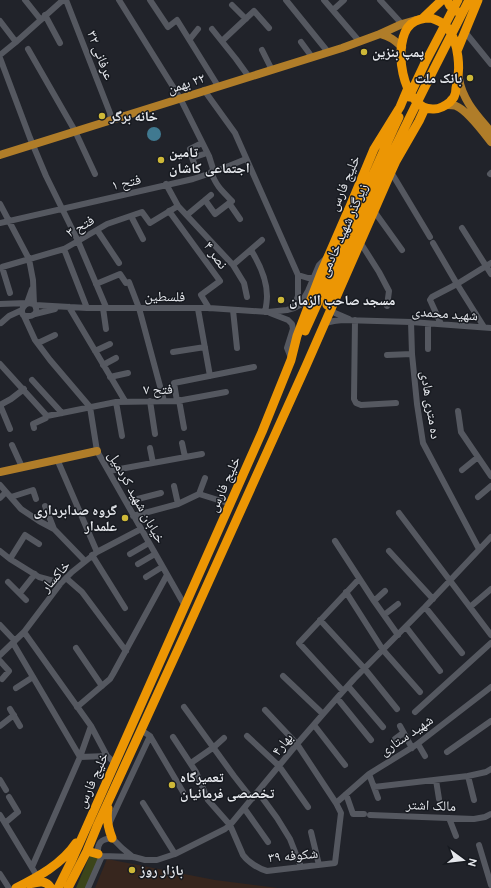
<svg xmlns="http://www.w3.org/2000/svg" width="491" height="888" viewBox="0 0 491 888" font-family="Ubuntu,'Noto Naskh Arabic',sans-serif">
<style>
.commercial{fill:#37261e}
.green{fill:#3c451a}
.water{fill:#407990}
.lines{fill:none;stroke-linecap:round;stroke-linejoin:round}
.minor{stroke:#555860;stroke-width:6}
.major{stroke:#b07d29;stroke-width:8}
.highway{stroke:#ec9604;stroke-width:9}
.poi-dot{fill:#ceb838;stroke:#171a20;stroke-width:1.5}
.labels{text-anchor:middle;dominant-baseline:central;stroke-width:3;stroke-linejoin:round;paint-order:stroke}
.poi-label{font-size:14px;font-weight:bold;fill:#e6e8ed;stroke:#171a20;text-anchor:start}
.street-label{font-size:14px;fill:#e6e8ed;stroke:#171a20}
</style>
<rect width="100%" height="100%" fill="#21232a"/>
<path class="commercial" d="M107 859 215 880 278 888H95Z"/>
<path class="green" d="M90 855 100 858 86 888H76Z"/>
<path class="water" d="M147 134a7 7 0 1 1 14 0a7 7 0 1 1-14 0Z"/>
<g class="lines">
<path class="minor" d="M25 0 41 20
M66 0 110 113 111 120
M119 0 180 98 209 156 214 172
M150 0 168 27 177 20 218 86
M286 0 328 52
M324 0 359 41
M380 0 402 24
M232 5 246 19
M333 10 344 0
M45 15 60 43
M0 21 16 42
M212 29 236 59 249 77
M465 32 491 64
M190 39 198 29
M222 41 254 11 269 28
M301 42 312 57
M28 49 75 131 95 174
M262 50 272 70
M0 55 16 42 63 0
M0 58 30 138 46 176 78 241 106 307
M204 90 235 133 298 275V296L294 308
M190 149 202 143
M194 163 192 158 207 153
M391 172 430 237
M490 174 491 173
M166 184 178 206 233 265 262 240
M205 200 215 214 232 201C221 190 217 187 211 172
M229 203 240 219
M0 204 29 259 33 280 34 304
M169 211 220 281 201 295 209 308
M374 211 402 250
M187 215 211 195
M131 216 143 239
M0 223 193 179 214 172 246 159
M462 228 491 274
M97 230 119 263
M360 242 379 272 389 291 387 306
M433 243 457 284 484 327
M64 249 87 308
M251 250C259 263 267 280 267 296 267 301 266 307 265 312
M233 265 244 283 247 297
M298 275 308 278H313
M96 284 120 274 126 283 129 282 139 308 164 401
M10 293 2 267 64 249 78 241 107 224 142 212 150 223 178 206
M29 303 34 304C41 314 31 318 23 315 20 310 24 304 29 303Z
M0 304 27 303 32 289
M35 305 87 308H209L268 312 287 310 294 308 300 305 308 291 319 265 326 258
M69 307 125 401
M103 308 106 329
M198 309 210 376
M331 309 335 313 349 319
M233 310 237 348
M270 313 288 320 292 324 293 329 287 348 291 358
M35 314 55 309
M24 316 35 340 50 360 90 407 97 451 185 606
M355 320 354 399 356 403 361 405 396 403
M411 322 412 354 417 404 423 443 479 549
M1 323 9 316 22 310
M325 323 334 321 343 320 411 322 491 328
M428 324V349
M441 324 431 302 430 300 432 297 457 284 491 263
M38 343 55 335
M95 351 110 344
M173 352 205 347
M387 355 412 354
M0 364 47 416
M103 365 116 358
M110 377 128 373
M32 380 62 413
M179 400 184 428
M150 401 155 434
M177 401 174 383 254 367
M116 402 122 436
M458 411 461 432 491 476
M34 428 33 424 46 418 47 416 116 402 177 401 226 392
M10 429 0 405 11 399 24 389
M182 443 185 457
M12 445 22 467
M150 448 153 463
M57 459 97 552
M462 470 478 457
M109 471 202 454
M0 485 21 509 39 521 54 529 85 561
M174 486 178 504
M199 494 205 478
M11 497 33 490 36 499
M478 497 491 486
M0 498 6 492
M126 502 161 493
M45 506 54 529
M399 513 491 635
M133 516 178 504 199 494 231 504
M335 541 374 601 398 635
M0 551 10 559 39 577 61 583
M389 551 433 599
M130 554 149 543
M92 555 125 608
M10 559 25 535 39 544
M138 564 155 554
M146 577 162 567
M66 578 82 592 126 651
M8 582 26 600
M346 592 383 650 420 692
M20 593 35 574
M374 601 385 591
M425 607 462 653
M470 607 491 589
M384 615 398 604
M320 620 364 668 397 709
M0 625 15 641
M406 627 440 671
M24 632 91 726 107 756 115 763
M13 643 80 757 107 756
M76 648 102 686
M0 655 24 632 61 583 72 572 97 552 141 529
M0 661 9 671 2 679
M283 676 323 714
M348 686 383 727
M16 688 33 677
M343 691 299 643 359 579
M337 698 371 740
M77 707 110 679 113 674 167 575
M184 707 234 776 252 799
M10 709 20 726
M415 712 491 643
M314 725 345 765
M0 726 14 715
M400 726 412 748
M141 730 150 736 183 792
M247 736 279 766 308 807
M173 737 196 772 208 800 230 825 243 855C248 862 259 869 267 871L335 863 341 813 336 803 297 744 265 710
M395 739 403 733
M418 744 425 756
M447 752 491 721
M191 763 214 747 224 738
M369 774 378 798
M468 776 474 800
M0 780 6 790
M436 780 439 799
M374 787 468 776 486 772 491 769
M258 792 277 818 290 839 301 867
M346 794 353 814H364
M143 803 175 854
M336 803 369 774 416 745 491 687
M244 808 268 842
M0 815 37 876
M370 815 474 819 485 817 491 814
M449 818 456 836
M5 823 18 812 9 797
M109 824 150 736
M311 832 319 865
M479 845 491 885
M100 855 98 854C97 843 101 839 112 838L122 848 133 857
M102 856 134 857 145 860H157L175 854 225 829 230 825 297 744 337 698 354 679 425 607 491 537
M32 867 80 757 91 726
M0 874 9 888
M88 888 102 856"/>
<path class="major" d="M380 34C391 37 394 40 402 47
M459 79C463 101 477 115 491 132
M447 105C450 105 454 105 456 106 467 110 484 133 491 142
M0 155 342 48 380 34 402 24 416 20
M0 472 97 451"/>
<path class="highway" d="M447 0 450 6 458 12
M431 18C437 20 442 22 447 27 459 42 461 70 456 88 456 91 455 95 454 97 453 99 451 100 450 102 445 106 440 109 434 109 402 111 391 41 411 24 417 19 424 18 431 18Z
M422 19 442 0
M457 51 478 0
M409 97 425 63 458 0
M327 305C366 200 418 100 469 0
M305 331C338 260 366 187 399 117
M108 808C106 819 108 828 112 838
M87 851 98 854
M29 884C37 882 46 879 51 888
M16 888C38 877 62 864 76 843
M58 888 72 860 262 432 291 360 297 336 321 273 351 204 374 149 400 107 408 88
M68 888 87 851 98 824 185 634 306 366 374 211 391 172 396 161 419 121 425 108"/>
</g>
<g class="poi-dot">
<circle cx="364" cy="52" r="4"/>
<circle cx="470" cy="78" r="4"/>
<circle cx="102" cy="116" r="4"/>
<circle cx="161" cy="160" r="4"/>
<circle cx="281" cy="300" r="4"/>
<circle cx="125" cy="518" r="4"/>
<circle cx="172" cy="785" r="4"/>
<circle cx="132" cy="870" r="4"/>
</g>
<g class="labels">
<g class="poi-label">
<text x="372" y="52">پمپ بنزین</text>
<text x="462" y="78" text-anchor="end">بانک ملت</text>
<text x="110" y="116">خانه برگر</text>
<text x="169" y="152">تامین<tspan x="169" dy="16">اجتماعی کاشان</tspan></text>
<text x="289" y="300">مسجد صاحب الزمان</text>
<text x="117" y="510" text-anchor="end">گروه صدابرداری<tspan x="117" dy="16">علمدار</tspan></text>
<text x="180" y="777">تعمیرگاه<tspan x="180" dy="16">تخصصی فرمانیان</tspan></text>
<text x="140" y="870">بازار روز</text>
</g>
<g class="street-label">
<text transform="translate(101 55) rotate(69)">عرفانی ۳۲</text>
<text transform="translate(186 83) rotate(-18)">٢٢ بهمن</text>
<text transform="translate(126 182) rotate(-13)">فتح ۱</text>
<text transform="translate(344 183) rotate(-67)">خلیج فارس</text>
<text transform="translate(80 226) rotate(-30)">فتح ۳</text>
<text transform="translate(343 230) rotate(-66)">زیرگذر شهید خادمی</text>
<text transform="translate(216 255) rotate(54)">نصر ۴</text>
<text transform="translate(165 296) rotate(1)">فلسطین</text>
<text transform="translate(445 313) rotate(4)">شهید محمدی</text>
<text transform="translate(158 389) rotate(-1)">فتح ۷</text>
<text transform="translate(431 405) rotate(81)">ده متری هادی</text>
<text transform="translate(224 484) rotate(-66)">خلیج فارس</text>
<text transform="translate(137 497) rotate(61)">خیابان شهید کردمیل</text>
<text transform="translate(55 576) rotate(-49)">خاکسار</text>
<text transform="translate(406 735) rotate(-34)">شهید ستاری</text>
<text transform="translate(282 744) rotate(-51)">بهار۴</text>
<text transform="translate(92 780) rotate(-66)">خلیج فارس</text>
<text transform="translate(431 805) rotate(2)">مالک اشتر</text>
<text transform="translate(293 855) rotate(-5)">شکوفه ۳۹</text>
</g>
</g>
<g transform="translate(463 860) rotate(105)" stroke="#171a20" stroke-width="3" paint-order="stroke">
<path d="M0-3L7 15L0 10L-7 15Z" fill="#e6e8ed"/>
<text y="-6" font-size="11" font-weight="bold" text-anchor="middle" fill="#e6e8ed">N</text>
</g>
</svg>
